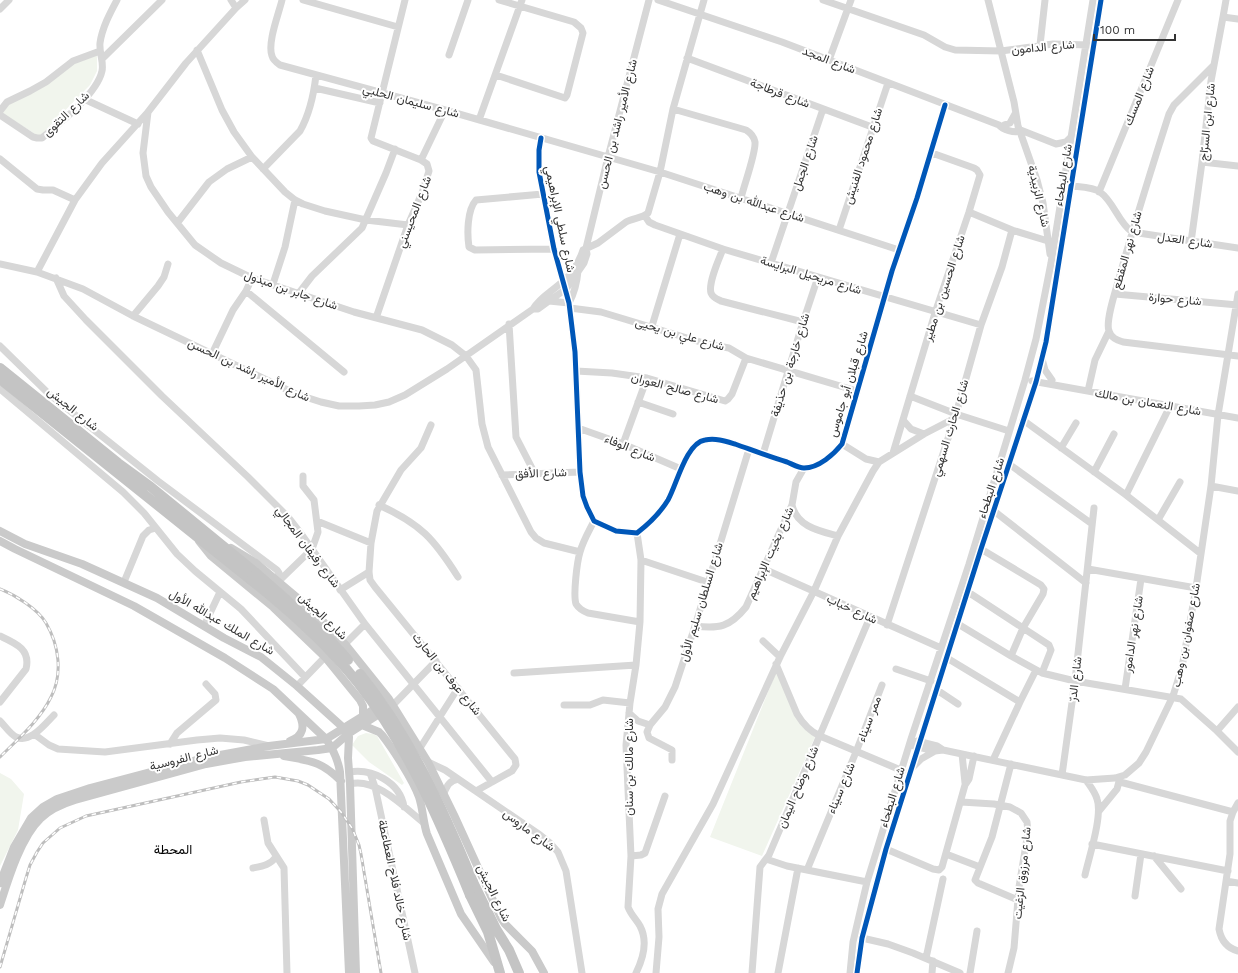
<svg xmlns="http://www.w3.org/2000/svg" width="1238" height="973" viewBox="0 0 1238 973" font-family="'Work Sans',Vazirmatn,sans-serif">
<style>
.green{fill:#f1f5ed}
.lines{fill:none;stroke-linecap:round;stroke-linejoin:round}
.minor{stroke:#d7d7d7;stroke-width:7}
.major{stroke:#cacaca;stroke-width:8}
.highway{stroke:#c4c4c4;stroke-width:10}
.rail-casing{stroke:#bebebe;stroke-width:3}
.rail{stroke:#fff;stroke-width:1.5;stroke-dasharray:4.5;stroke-linecap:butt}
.highway-bridge{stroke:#c4c4c4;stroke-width:10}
.cycleway-casing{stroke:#fff;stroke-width:8}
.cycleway{stroke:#0057b8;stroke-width:5}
.labels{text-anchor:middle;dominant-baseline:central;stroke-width:4;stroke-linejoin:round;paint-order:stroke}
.street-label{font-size:12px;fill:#333;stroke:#fff}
.neighbourhood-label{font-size:13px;fill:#000;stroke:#fff}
</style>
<rect width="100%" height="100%" fill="#fff"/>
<path class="green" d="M97 54V71L90 85 40 136H35L32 132 2 113 13 100 48 79 71 60Z
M778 667 793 711 815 737 762 856 710 837Z
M366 733 373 734 377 736 404 783 402 785 369 762 352 745 358 736Z
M0 773 11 779 24 794 18 830 0 866Z"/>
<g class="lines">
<path class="minor" d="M231 0 236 8
M245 0 236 8 186 63 148 112 143 153 146 176 151 187 168 212 195 245 221 263 252 278 354 312 422 330 452 345 466 356 476 370 482 424 488 447 531 532 536 538 544 543 580 552
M282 0C279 13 267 43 272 56 273 60 277 63 280 65L445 110 660 172 899 250
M303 0 398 27
M658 0 782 42 999 125C1003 130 1014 133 1020 131
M823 0 924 35 945 47 955 50 1001 51 1053 44 1089 45
M988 0 1014 102 1018 126 1037 180 1043 203 1050 254
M0 9 9 0
M1223 17 1226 0
M1040 45 1045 0
M197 50 222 110 234 132 252 157 285 192 295 200 303 204 325 211 366 220 408 225
M449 55 468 0
M687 58 872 127
M102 59 162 0
M829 60 851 0
M1213 66 1174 105 1169 114C1152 167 1135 221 1120 275 1117 286 1105 321 1109 331 1111 338 1117 340 1123 342L1238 356
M496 75 565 98 567 95 583 33 581 28 574 22 499 0
M315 88 380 103
M84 99 138 124
M673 109 746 130C751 133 754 137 755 142 756 153 744 185 741 198
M0 111 7 102 30 91 46 82 73 61 100 51
M0 115 33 137 37 138H42C60 123 97 94 102 71 104 62 99 53 100 43 102 28 110 13 117 0
M479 120 522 0
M1004 125 1010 123 1015 114
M1018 129 1056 144 1066 142 1071 137
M541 138 539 150V172L554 249 569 303 575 352 580 472 583 496 587 507 594 521 616 531 637 533C650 523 660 513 668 500 677 484 686 443 705 440 716 438 725 441 735 444 752 450 770 457 787 462 792 464 799 468 804 468 819 468 834 454 842 444L892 271 917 198 945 105
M0 159 37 189 43 190H53L75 200
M421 160 445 110
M1202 162 1238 166
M263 169 300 131C309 115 314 93 316 75
M1072 186C1080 187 1093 187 1100 192 1114 202 1118 222 1132 232L1238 248
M1099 192 1178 0
M543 194 476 200C467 210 467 234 469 247L475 250 554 249
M969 212 1012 230 1048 241
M645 216 649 222 655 225 723 249 981 325
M178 222 209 182 227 169 252 157
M839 230 888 83
M1191 242 1202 162 1211 81 1223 17 1238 19
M723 249C719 259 708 283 711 293 713 298 717 299 721 301L803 322
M771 263 823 109
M0 264 37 272 83 289 133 316 296 394 321 402 339 406H359L375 405 389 402 405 395 447 369 533 309H538L549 301 566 289 584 263 587 254 586 248 608 157 649 0
M37 272 75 200 102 163 148 112
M56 278 64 296 86 320 162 396 248 477 288 517 302 535 365 624 492 782
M273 284 285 247 295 200
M246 291 344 372
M299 293 312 276 362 228 386 173 395 149
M1115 294 1238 305
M549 301 569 303C575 292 577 283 578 271
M570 308 601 312 707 344 729 348 746 358 857 391
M533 309C540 297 553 291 563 281 573 273 579 262 583 250L598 243 626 222C633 218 643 218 648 213L660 172 673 109 704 0
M133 316 158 286 164 277 168 264
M376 318 408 225 422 193 429 171 427 164 421 160 373 141 371 138 405 0
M509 324 516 437 534 472
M652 326 680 234
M0 346 49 394 158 481 277 570 279 573 277 579
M212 354 233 310 246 291 252 278
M1042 359 1045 370 1052 380
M576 371 612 373 647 378 725 401 728 399 732 394 746 358
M1032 381 1238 418
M0 389 123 492 144 513 177 554 195 571 241 609 305 677
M1088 391 1095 360 1109 331
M910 396 956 414 1009 431
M638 402 673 414
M903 420 911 429 924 434
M1023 420 1126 495 1200 553
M431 425 421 448 401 470 377 511 371 543 369 572 370 580 375 587 515 759 516 765 512 771 476 791
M578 428 623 444 681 469
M623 444 647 378
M842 444 866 459 879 462 924 434 955 418
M1061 448 1076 423
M893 453 935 313 969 212 980 175 977 170 974 168 932 153
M763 454 803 322 818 277
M1009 464 1092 524
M1094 472 1114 434
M502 475 580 472
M1211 486 1238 491
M1126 495 1170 406
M379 505C421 524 434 539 458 577
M792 505C797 527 820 531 838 536
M994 511 1086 583
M1158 520 1180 482
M317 521 371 543
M594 521C589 531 583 541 580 552 577 562 573 595 576 604 579 609 583 611 588 613L640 622
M981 549 1041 585 1044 589 1043 594 1023 628 1011 656
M641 560 707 582
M764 569 941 648
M1088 569 1196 588
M279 581 312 549 318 532 314 500 303 486V476
M124 582 143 536 149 530 156 528
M340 590 369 572
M968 592 1049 645 1051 650 1042 673
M958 624 1011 656 1042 673 1075 681 1181 699 1217 731 1238 752
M887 625 956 414 981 325 1002 267 1012 230
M204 626 220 592
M695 626C719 629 730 627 746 607L792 505 796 482 804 468
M0 636C15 643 31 649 26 669L0 702
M763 641 780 657
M345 644 365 624
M947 658 1020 702
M776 664 797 714C803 724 809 731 820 736L903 771
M896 669 931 681
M514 673 636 665
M297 686 325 657
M1125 689 1141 579
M937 690 958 704
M393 705 436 661
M564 705H590L603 700 630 703
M629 713 638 721 650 725
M0 721C5 726 10 734 16 737 30 744 45 724 54 715
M1217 731 1238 707
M34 734 49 745 58 749 105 752 197 740 220 738 244 740 269 746
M917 741 937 746 943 750 1086 780 1115 778 1125 775 1139 763 1146 752 1173 696 1182 667 1196 588 1211 486 1218 415 1238 294
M170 744 177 733 216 700 215 694 206 684
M914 746 935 751 943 750
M420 748 458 688
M962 754 965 783
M672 760V750L649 738 647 732 650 725 665 707 675 687 695 626 749 449
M993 760 1020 702 1036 670
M428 762 445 770 540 835 550 843 558 852 566 871 582 973
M1011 764 992 837 975 880 978 883 1018 900
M912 768 921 759 935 751
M349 772C372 768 400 782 404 807
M370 773 375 787 415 973
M1062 775 1075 681 1094 508
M1120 782 1233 812
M350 784C376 777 405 808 424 823
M444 793C447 786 449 781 458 779
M961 802 994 804 1010 807 1021 813 1027 822 1028 832 1019 887 1014 948 1008 973
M1238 803 1233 812 1230 821V854L1219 929C1221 940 1227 948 1238 951
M1099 811 1117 789 1120 778
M264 820 268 843 284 868 287 973
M1092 844 1228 871
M886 849 933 869 939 870 942 867 965 785 969 779 974 756
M946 854 980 867
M631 856 641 855 645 853 665 796
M1154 856 1181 889
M766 859 787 866 867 882
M253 868C263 866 270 865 276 857
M807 870 856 752 882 685
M1085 875C1089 857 1103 815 1097 799 1095 792 1090 786 1086 780
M1226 881 1238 883
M1135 896 1141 854
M862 938 888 944 913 953 960 973
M926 958 943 879
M636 973C643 959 648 941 640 926 636 919 631 915 628 907L631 856 626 745 630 703 636 665 640 622 641 560 637 533
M656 973 659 937 658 909 662 894 713 804 780 657 814 591 838 536 873 471 879 462
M752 973 760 867 769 855 870 617
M778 973 798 868
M850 973 853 942 867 882 911 739 969 564 1025 380 1036 339 1051 263 1093 0
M857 973 862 938 886 849 981 549 1036 382 1046 342 1101 0
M932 973 933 961
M970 973 977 931"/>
<path class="major" d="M0 531 25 544 82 564 157 598 224 638 261 657 297 686 347 731 349 737 348 758 350 784 356 973
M0 541 15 549 134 606 225 658 273 689 326 739C333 749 338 760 340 772L349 973
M199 541 211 556 273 607 325 657 360 700 363 706V716
M231 548 256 563 312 610 345 644 389 699 428 762 454 815 501 918 505 924 532 951 544 973
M362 725 379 732 382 735C393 749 413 780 419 797 423 809 423 822 427 834L461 914 494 962
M290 741C304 736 305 726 299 714
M284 756C311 761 321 761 341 781
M0 883 14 847 31 818 43 807 57 799 90 788 204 758 269 746 326 739 381 705
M0 905C8 880 21 837 40 819 50 809 62 804 75 800L206 764 245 757 318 750 332 748 348 734 384 711"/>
<path class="highway" d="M0 368 118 463 151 487 256 573
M0 379 251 580
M473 882 496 929 509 950 519 973
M470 895 488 932 500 973"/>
<defs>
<path id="rail" d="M0 589C15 595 38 609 46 623 59 645 63 674 51 697 40 720 18 739 0 757
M0 967 26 878 30 865 37 852 43 843 60 828 86 816 241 782 275 777 298 781 308 785 329 799 341 812 352 828 359 845 361 854 381 973"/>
</defs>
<use href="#rail" class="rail-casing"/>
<use href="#rail" class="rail"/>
<path class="highway-bridge" d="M256 573C288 601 321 628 348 660
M251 580C290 611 327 644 358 683 408 747 440 822 470 895
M360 674C410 736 443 809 473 882"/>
<defs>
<path id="cycleway" d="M541 138 539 150V172L554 249 569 303 575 352 580 472 583 496 587 507 594 521 616 531 637 533C650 523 660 513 668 500 677 484 686 443 705 440 716 438 725 441 735 444 752 450 770 457 787 462 792 464 799 468 804 468 819 468 834 454 842 444L892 271 917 198 945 105
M857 973 862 938 886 849 981 549 1036 382 1046 342 1101 0"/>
</defs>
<use href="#cycleway" class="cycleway-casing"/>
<use href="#cycleway" class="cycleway"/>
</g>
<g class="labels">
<g class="street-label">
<text transform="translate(1043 47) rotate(-5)">شارع الدامون</text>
<text transform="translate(829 60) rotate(21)">شارع المجد</text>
<text transform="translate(780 93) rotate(21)">شارع قرطاجة</text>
<text transform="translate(1139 96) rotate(-68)">شارع المسك</text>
<text transform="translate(411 101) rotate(15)">شارع سليمان الحلبي</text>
<text transform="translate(66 114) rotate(-44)">شارع التقوى</text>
<text transform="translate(1207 122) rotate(-84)">شارع ابن السرّاج</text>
<text transform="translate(617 124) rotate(-76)">شارع الأمير راشد بن الحسن</text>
<text transform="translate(863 156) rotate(-72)">شارع محمود الفنيش</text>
<text transform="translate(805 163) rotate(-71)">شارع الجمل</text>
<text transform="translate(1063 175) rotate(-81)">شارع البطحاء</text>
<text transform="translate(1039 196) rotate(77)">شارع الزبيدية</text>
<text transform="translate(754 202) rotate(18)">شارع عبدالله بن وهب</text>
<text transform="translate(414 212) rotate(-69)">شارع المحيسني</text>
<text transform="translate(560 219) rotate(78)">شارع سلطي الإبراهيمي</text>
<text transform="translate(1185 240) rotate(8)">شارع العدل</text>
<text transform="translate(1127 250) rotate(-74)">شارع نهر المقطع</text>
<text transform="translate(811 275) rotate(17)">شارع مريحيل البرايسة</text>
<text transform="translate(944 288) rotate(-72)">شارع الحسين بن مطير</text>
<text transform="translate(291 290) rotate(19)">شارع جابر بن مبذول</text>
<text transform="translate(1175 299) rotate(5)">شارع حوارة</text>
<text transform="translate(680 334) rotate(16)">شارع علي بن يحيى</text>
<text transform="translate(790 365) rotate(-73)">شارع خارجة بن حذيفة</text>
<text transform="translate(249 370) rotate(25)">شارع الأمير راشد بن الحسن</text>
<text transform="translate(848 384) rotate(-73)">شارع قبلان أبو جاموس</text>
<text transform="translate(675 388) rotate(15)">شارع صالح العوران</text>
<text transform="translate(1148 402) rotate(10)">شارع النعمان بن مالك</text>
<text transform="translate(73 409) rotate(39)">شارع الجيش</text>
<text transform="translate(950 428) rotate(-73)">شارع الحارث السهمي</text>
<text transform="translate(630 448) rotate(22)">شارع الوفاء</text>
<text transform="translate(541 473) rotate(-2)">شارع الأفق</text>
<text transform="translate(991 488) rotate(-72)">شارع البطحاء</text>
<text transform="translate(308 547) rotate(53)">شارع رفيفان المجالي</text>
<text transform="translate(770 553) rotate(-66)">شارع بخيت الإبراهيم</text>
<text transform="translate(701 602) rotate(-73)">شارع السلطان سليم الأول</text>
<text transform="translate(852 609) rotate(25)">شارع خباب</text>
<text transform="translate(323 616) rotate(44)">شارع الجيش</text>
<text transform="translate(222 622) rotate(30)">شارع الملك عبدالله الأول</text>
<text transform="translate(1133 634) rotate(-81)">شارع نهر الدامور</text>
<text transform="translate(1186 635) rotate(-79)">شارع صفوان بن وهب</text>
<text transform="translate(447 674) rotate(51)">شارع عوف بن الحارث</text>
<text transform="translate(1075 679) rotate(-83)">شارع الدرّ</text>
<text transform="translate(869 719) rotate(-69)">ممر سيناء</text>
<text transform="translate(184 758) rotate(-14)">شارع الفروسية</text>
<text transform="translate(629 767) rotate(-90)">شارع مالك بن سنان</text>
<text transform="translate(798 787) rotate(-67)">شارع وضاح اليمان</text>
<text transform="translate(841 788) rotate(-67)">شارع سيناء</text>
<text transform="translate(892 797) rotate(-73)">شارع البطحاء</text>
<text transform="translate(529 830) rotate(37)">شارع ماروس</text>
<text transform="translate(1022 873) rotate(-84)">شارع مرزوق الزغيت</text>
<text transform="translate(395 880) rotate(78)">شارع خالد فلاح العطاعطة</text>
<text transform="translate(494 893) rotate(64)">شارع الجيش</text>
</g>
<g class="neighbourhood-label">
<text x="173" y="849">المحطة</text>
</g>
</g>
<path d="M1094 34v6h81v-6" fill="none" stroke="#333333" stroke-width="2"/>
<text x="1100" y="34" font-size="12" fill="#333333" stroke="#ffffff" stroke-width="3" paint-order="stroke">100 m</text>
</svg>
